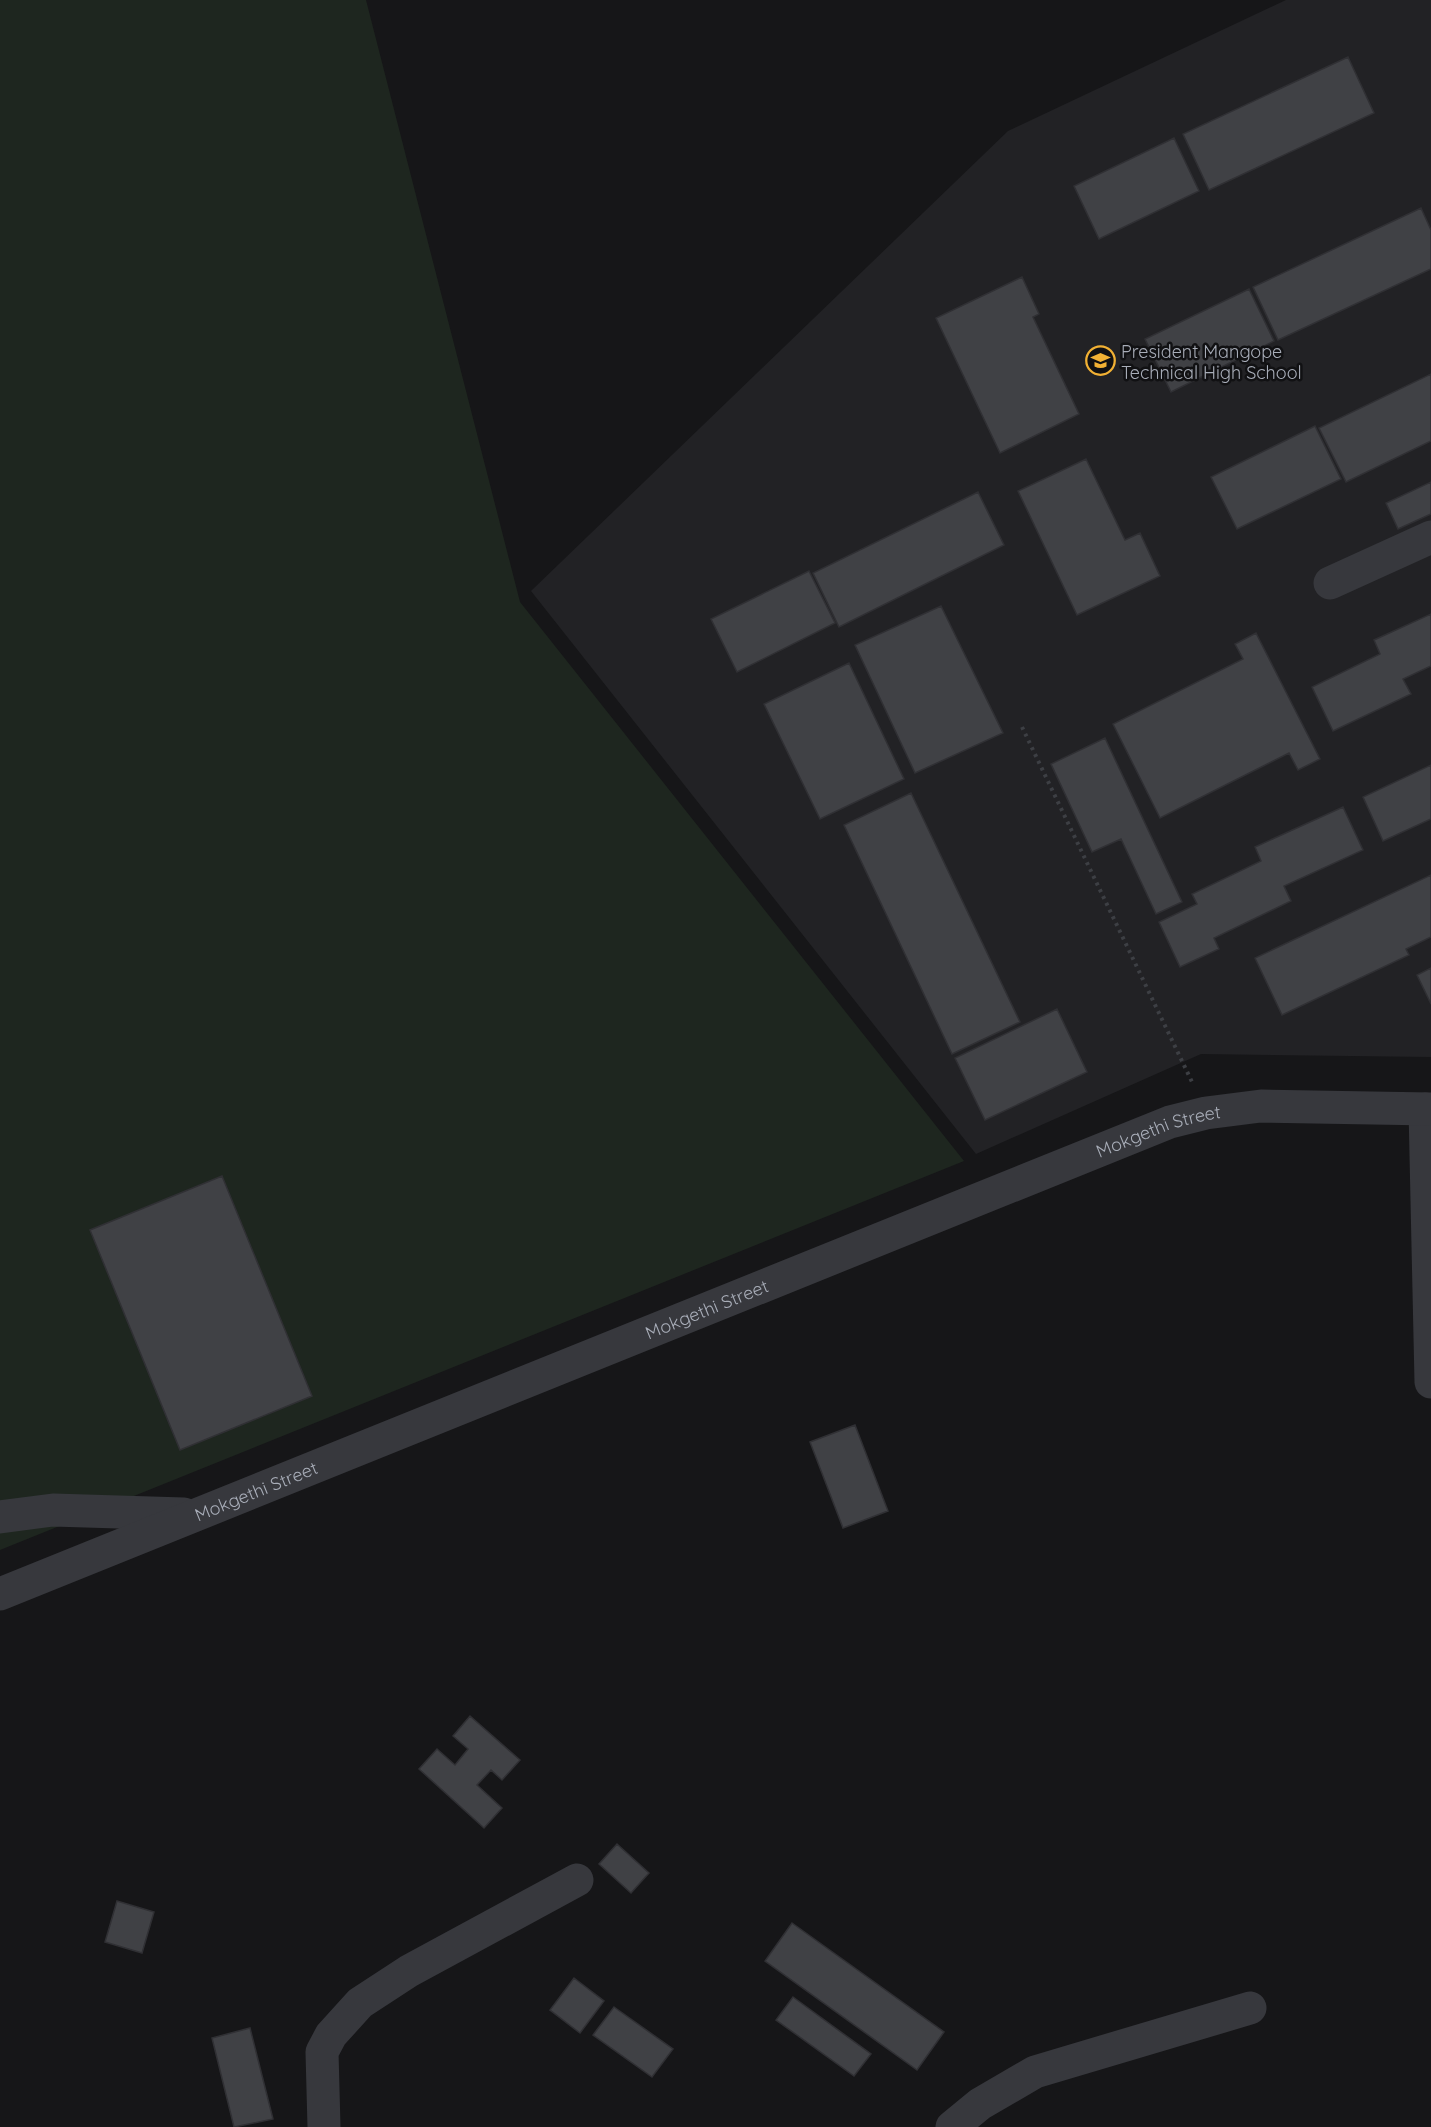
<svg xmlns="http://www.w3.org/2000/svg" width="1431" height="2127" viewBox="0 0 1431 2127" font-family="Quicksand,sans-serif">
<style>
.built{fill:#222225}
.green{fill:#1e261f}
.building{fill:#404145;stroke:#303034;stroke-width:1.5}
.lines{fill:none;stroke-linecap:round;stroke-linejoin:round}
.path{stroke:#3d3f44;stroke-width:4;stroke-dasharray:3 4.5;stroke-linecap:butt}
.minor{stroke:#37383d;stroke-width:33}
.labels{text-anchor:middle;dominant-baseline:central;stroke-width:5;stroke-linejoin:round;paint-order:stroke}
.poi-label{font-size:18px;fill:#a8adb8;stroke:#111113;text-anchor:start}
.street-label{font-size:18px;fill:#a8adb8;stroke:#111113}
</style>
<rect width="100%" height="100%" fill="#161618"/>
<path class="built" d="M1286 0H1431V1057L1201 1054 976 1154 531 591 1008 131Z"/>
<path class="green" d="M0 0H366L520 602 964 1161 0 1550Z"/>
<path class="building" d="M1348 57 1374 113 1209 190 1183 134Z
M1174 138 1199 191 1099 239 1074 186Z
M1421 208 1431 230V269L1278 340 1253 287Z
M1022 277 1039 314 1033 317 1079 414 1000 453 936 318Z
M1249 289 1274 341 1171 392 1145 339Z
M1431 374V441L1346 482 1319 428Z
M1315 426 1341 479 1237 529 1211 477Z
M1086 459 1125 540 1140 533 1160 576 1077 615 1018 491Z
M1431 482V514L1398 529 1386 503Z
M978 492 1004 545 839 627 813 573Z
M809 571 835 623 737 672 711 619Z
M941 606 1003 733 915 773 855 645Z
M1431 614V666L1403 679 1411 694 1333 731 1312 687 1380 654 1374 640Z
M1256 633 1320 759 1298 770 1289 753 1160 818 1113 724 1243 659 1235 644Z
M849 663 904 779 820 819 764 704Z
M1105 738 1182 902 1156 914 1121 839 1092 852 1051 764Z
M1431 765V819L1383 841 1363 797Z
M911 793 1020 1022 952 1054 844 825Z
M1343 807 1363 850 1284 886 1291 901 1214 938 1219 949 1180 967 1159 922 1197 904 1192 894 1261 861 1255 847Z
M1431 875V937L1406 949 1409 955 1282 1015 1255 958Z
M1431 968V1004L1417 975Z
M1057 1009 1087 1072 985 1120 955 1058Z
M222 1176 312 1396 180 1450 90 1230Z
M855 1425 888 1511 843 1528 810 1442Z
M470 1716 520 1760 502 1780 491 1770 477 1785 502 1808 484 1828 419 1769 437 1749 455 1765 468 1749 453 1736Z
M617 1844 649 1873 631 1893 599 1864Z
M117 1901 154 1912 142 1953 105 1942Z
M792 1923 944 2032 917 2070 765 1961Z
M574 1978 604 2001 580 2033 550 2010Z
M793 1997 871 2054 854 2076 776 2020Z
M614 2007 673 2049 652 2077 593 2035Z
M250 2028 273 2119 234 2127 212 2038Z"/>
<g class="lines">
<path class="path" d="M1022 727 1192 1082"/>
<g class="minor">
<path d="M1330 583 1431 537"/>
<path d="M1425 1109 1431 1382"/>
<path d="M0 1517 53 1510 184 1514"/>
<path id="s1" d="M0 1594 1170 1122 1206 1113 1261 1106 1431 1109"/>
<path d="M324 2127 322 2052 331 2035 360 2003 409 1971 577 1880"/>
<path d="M952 2127 980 2104 1035 2072 1250 2008"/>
</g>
</g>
<defs>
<symbol id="school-ring" viewBox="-11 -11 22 22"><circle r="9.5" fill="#111113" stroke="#f2b134" stroke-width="1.5"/><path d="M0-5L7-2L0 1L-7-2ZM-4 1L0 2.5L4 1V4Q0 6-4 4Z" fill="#f2b134"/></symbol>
</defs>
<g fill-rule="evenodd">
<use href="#school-ring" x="1084" y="344" width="33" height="33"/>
</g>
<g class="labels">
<g class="poi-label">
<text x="1121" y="351">President Mangope<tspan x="1121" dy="21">Technical High School</tspan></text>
</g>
<g class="street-label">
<text stroke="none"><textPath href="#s1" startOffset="1248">Mokgethi Street</textPath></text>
<text stroke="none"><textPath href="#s1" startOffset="762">Mokgethi Street</textPath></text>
<text stroke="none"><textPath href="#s1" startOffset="276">Mokgethi Street</textPath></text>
</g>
</g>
</svg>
